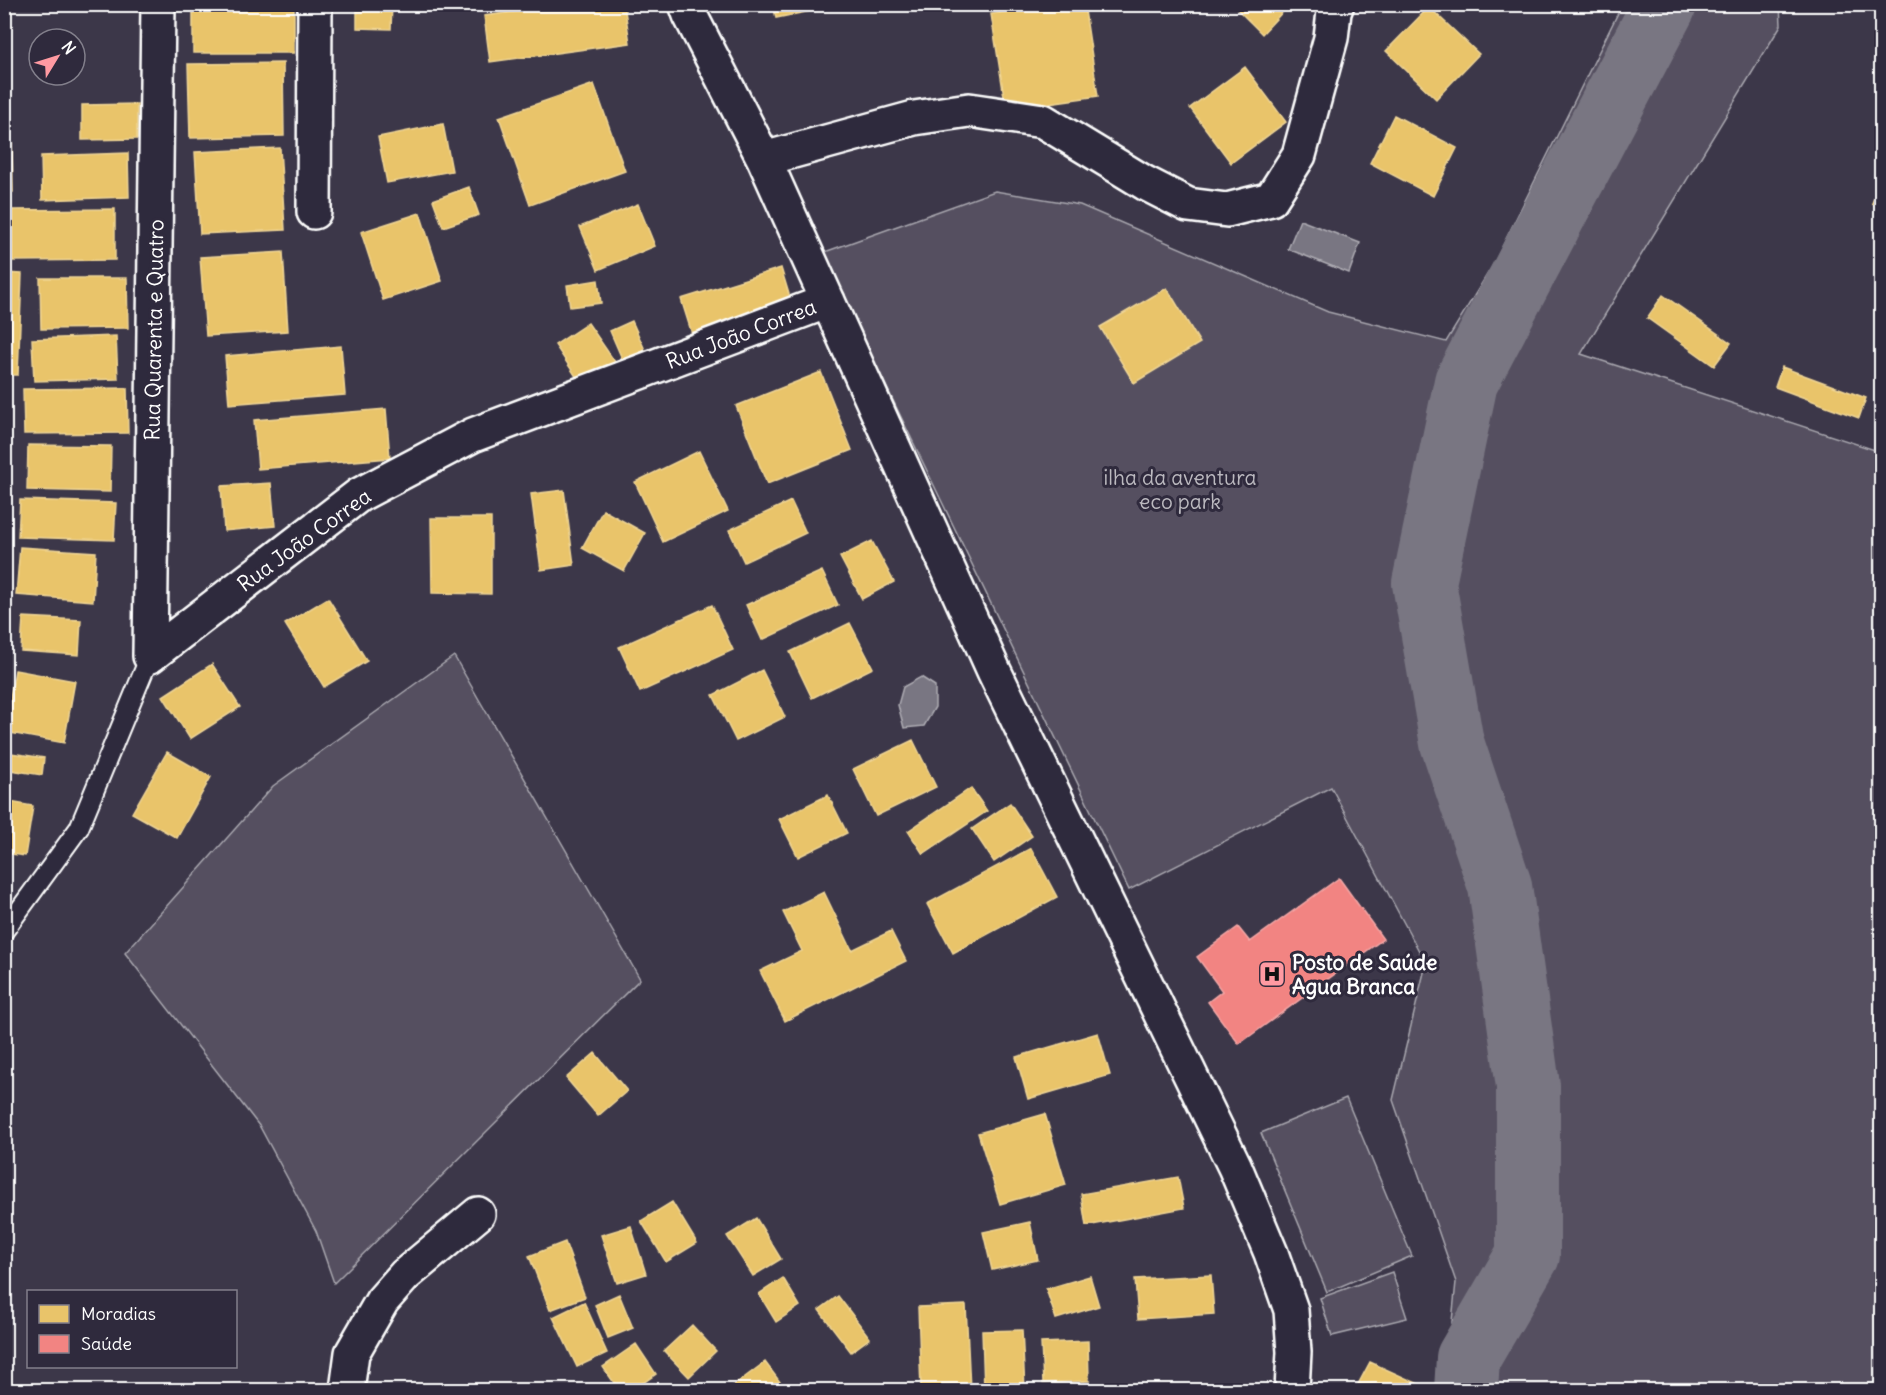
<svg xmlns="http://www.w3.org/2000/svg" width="1886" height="1395" viewBox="0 0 1886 1395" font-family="Delius,sans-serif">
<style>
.green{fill:#555060;stroke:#aaa8b0;stroke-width:1.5}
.water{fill:#797682;stroke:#afadb4;stroke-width:1.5}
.homes{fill:#e9c46a;stroke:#f0d697;stroke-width:1.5}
.health{fill:#f28482;stroke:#f6a9a8;stroke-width:1.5}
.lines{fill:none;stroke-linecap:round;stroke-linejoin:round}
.river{stroke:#797682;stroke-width:64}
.lane-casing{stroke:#fff;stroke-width:22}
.street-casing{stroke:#fff;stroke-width:38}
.lane{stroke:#2f2a3d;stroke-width:18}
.street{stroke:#2f2a3d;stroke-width:33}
.labels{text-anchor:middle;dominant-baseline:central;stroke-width:6;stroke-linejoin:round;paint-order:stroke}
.street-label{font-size:21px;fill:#fff;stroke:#2f2a3d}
.park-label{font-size:21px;fill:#bbb9bf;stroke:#2f2a3d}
.poi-label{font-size:21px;font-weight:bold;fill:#fff;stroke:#2f2a3d;text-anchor:start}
</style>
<rect width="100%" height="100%" fill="#3c3749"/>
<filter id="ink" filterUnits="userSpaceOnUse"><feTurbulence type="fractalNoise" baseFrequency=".0167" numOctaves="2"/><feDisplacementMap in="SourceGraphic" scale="12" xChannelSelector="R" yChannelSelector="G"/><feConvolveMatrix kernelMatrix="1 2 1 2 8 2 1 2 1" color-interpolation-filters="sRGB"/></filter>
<g filter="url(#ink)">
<path class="green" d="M1622 5H1780L1781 25 1581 354 1881 452V1390H1445L1456 1282 1393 1100 1426 964 1331 787 1129 890 822 253 995 191 1080 205 1328 312 1446 342 1493 265Z
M454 656 640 979 334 1283 316 1231 260 1127 125 953 273 786Z
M1346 1098 1412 1256 1327 1292 1261 1133Z
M1392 1272 1407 1318 1332 1336 1320 1298Z"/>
<path class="water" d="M1300 220 1360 243 1349 273 1288 249Z
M921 677 935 686V707L924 726 904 728 898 705 903 687Z"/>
<path class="homes" d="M193 4H294V53H193Z
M357 4H392L391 29 357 28Z
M448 4H514L449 12Z
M567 4H624L630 43 490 62 484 16Z
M773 4H836V6L776 18Z
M1053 4H1084L1098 96 1006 109 991 14Z
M1241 4H1290L1262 34 1237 9Z
M1429 7 1479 54 1436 99 1386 51Z
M283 63 284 136 190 138 188 64Z
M1245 67 1286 122 1231 163 1190 108Z
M594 84 625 171 530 205 499 117Z
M4 101H11L13 192H4Z
M137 104V139L82 140V105Z
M1394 115 1457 148 1433 196 1370 163Z
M443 124 452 171 387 183 378 137Z
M280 148 285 230 200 234 195 152Z
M128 153 129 197 42 200 41 156Z
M1882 180V207L1872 203Z
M469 187 479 215 443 227 433 200Z
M638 204 655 246 598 270 580 227Z
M115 209V260L12 261 11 210Z
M420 213 442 281 383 300 361 232Z
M283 252 288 331 206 336 200 257Z
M781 268 792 304 692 334 681 299Z
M4 273 22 274 18 375H4Z
M40 278H127L128 328 41 329Z
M598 280 601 303 570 307 567 285Z
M1167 288 1200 343 1134 383 1100 327Z
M1663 295 1731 343 1714 366 1647 318Z
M632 321 645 350 623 361 610 331Z
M588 323 615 362 581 384 555 345Z
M116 336 118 379 34 381 32 339Z
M341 346 345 395 229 404 225 356Z
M1782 367 1866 398 1859 418 1775 387Z
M821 372 852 450 767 484 736 406Z
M127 388 128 433 24 434 23 389Z
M386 409 390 458 258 469 254 420Z
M28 445 111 446 110 492 27 490Z
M699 451 728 511 663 542 635 482Z
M271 483 275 526 224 531 221 486Z
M564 490 574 565 541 570 531 494Z
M20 500 116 503 114 540 18 537Z
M791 501 806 533 744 562 729 530Z
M603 510 645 533 624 571 582 548Z
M431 518H491V594L432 593Z
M872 541 894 582 862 599 840 557Z
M20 547 96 552 93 601 16 595Z
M822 571 838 605 762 640 746 605Z
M328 598 367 661 324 687 285 624Z
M712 605 733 650 640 692 619 647Z
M23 617 81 620 79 655 21 651Z
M850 623 873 668 812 698 790 652Z
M212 664 240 707 190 739 163 696Z
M15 670 75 681 64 743 4 732Z
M762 670 785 717 736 741 713 695Z
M913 740 936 787 876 816 853 769Z
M4 752 44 758 42 775 4 769Z
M167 752 211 777 177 838 132 813Z
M971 788 987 811 923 854 908 831Z
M828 795 847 833 798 857 779 819Z
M4 801 33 806 25 856 4 853Z
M1010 803 1032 836 994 862 972 829Z
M1031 848 1057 897 953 953 927 904Z
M824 892 852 950 891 931 906 961 785 1021 760 971 802 951 783 912Z
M1098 1033 1110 1075 1028 1099 1016 1057Z
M595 1053 627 1091 598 1116 566 1078Z
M1045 1114 1066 1185 1000 1204 978 1133Z
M1178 1177 1184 1208 1086 1226 1081 1194Z
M672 1202 697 1243 666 1262 641 1221Z
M756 1218 781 1259 753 1276 727 1236Z
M1030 1222 1038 1260 992 1270 983 1232Z
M631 1226 646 1274 617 1283 601 1235Z
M565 1242 585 1297 550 1310 529 1256Z
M1211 1275 1214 1314 1138 1319 1135 1279Z
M1090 1276 1099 1306 1056 1319 1046 1289Z
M783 1278 800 1306 776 1322 759 1294Z
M619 1294 633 1328 608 1338 595 1305Z
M838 1296 870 1338 851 1352 819 1310Z
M584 1302 607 1353 577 1367 553 1317Z
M966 1305 970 1390H921L918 1307Z
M692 1325 716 1351 689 1377 664 1351Z
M1022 1330 1025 1390H984L982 1331Z
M1088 1341 1089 1381 1043 1383 1041 1343Z
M636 1344 656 1374 633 1390H619L603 1367Z
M765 1362 786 1390H730L729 1389Z
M1370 1362 1421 1385 1418 1390H1355Z"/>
<path class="health" d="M1339 878 1383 939 1239 1044 1208 1002 1222 991 1197 957 1238 927 1250 942Z"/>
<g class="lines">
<path class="river" d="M1466 1390 1468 1358 1528 1255V1086L1500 886 1452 743 1424 583 1466 382 1665 4"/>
<defs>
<path id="lane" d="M4 931 79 828 150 656"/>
<path id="street" d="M686 4 690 15 764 159 994 671 1235 1167 1271 1253 1291 1310 1294 1352 1292 1390
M764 159 914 118 969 110 1043 121 1145 183 1188 205 1227 210 1271 199 1299 155 1331 38 1334 12 1337 4
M314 212 315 4
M150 656 359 495 473 435 828 301
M150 656 158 4
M347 1390 352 1353 382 1301 405 1275 478 1214"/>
</defs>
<use href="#lane" class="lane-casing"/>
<use href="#street" class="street-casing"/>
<use href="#lane" class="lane"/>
<use href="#street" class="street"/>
</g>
</g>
<defs>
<symbol id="hospital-square" viewBox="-11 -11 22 22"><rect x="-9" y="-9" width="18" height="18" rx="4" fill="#ff9aa2" stroke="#2f2a3d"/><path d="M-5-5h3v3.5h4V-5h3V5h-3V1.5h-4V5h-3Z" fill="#111"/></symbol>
</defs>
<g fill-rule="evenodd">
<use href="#hospital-square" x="1257" y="959" width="30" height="30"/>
</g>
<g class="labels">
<g class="street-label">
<text transform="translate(154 330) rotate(-89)">Rua Quarenta e Quatro</text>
<text transform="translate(741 334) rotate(-21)">Rua João Correa</text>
<text transform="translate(304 540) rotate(-36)">Rua João Correa</text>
</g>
<g class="park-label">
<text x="1180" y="477">ilha da aventura<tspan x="1180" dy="24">eco park</tspan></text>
</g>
<g class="poi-label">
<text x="1292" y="962">Posto de Saúde<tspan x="1292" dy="24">Agua Branca</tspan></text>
</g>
</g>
<rect width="1886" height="1395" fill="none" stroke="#2f2a3d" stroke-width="24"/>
<rect x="12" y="12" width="1862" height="1371" fill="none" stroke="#fff" stroke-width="2" filter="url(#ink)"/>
<rect x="27" y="1290" width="210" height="78" fill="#2f2a3d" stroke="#827f8b" stroke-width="1.5"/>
<rect x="39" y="1305" width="30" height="18" fill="#e9c46a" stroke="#827f8b" stroke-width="1.5"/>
<text x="81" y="1320" font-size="18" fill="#ffffff">Moradias</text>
<rect x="39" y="1335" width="30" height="18" fill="#f28482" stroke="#827f8b" stroke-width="1.5"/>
<text x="81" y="1350" font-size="18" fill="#ffffff">Saúde</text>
<g transform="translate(57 57) rotate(52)"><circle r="28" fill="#2f2a3d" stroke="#827f8b" stroke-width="1.5"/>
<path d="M0-4.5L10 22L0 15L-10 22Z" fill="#ff9aa2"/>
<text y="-9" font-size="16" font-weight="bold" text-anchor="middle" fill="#ffffff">N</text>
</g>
</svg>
